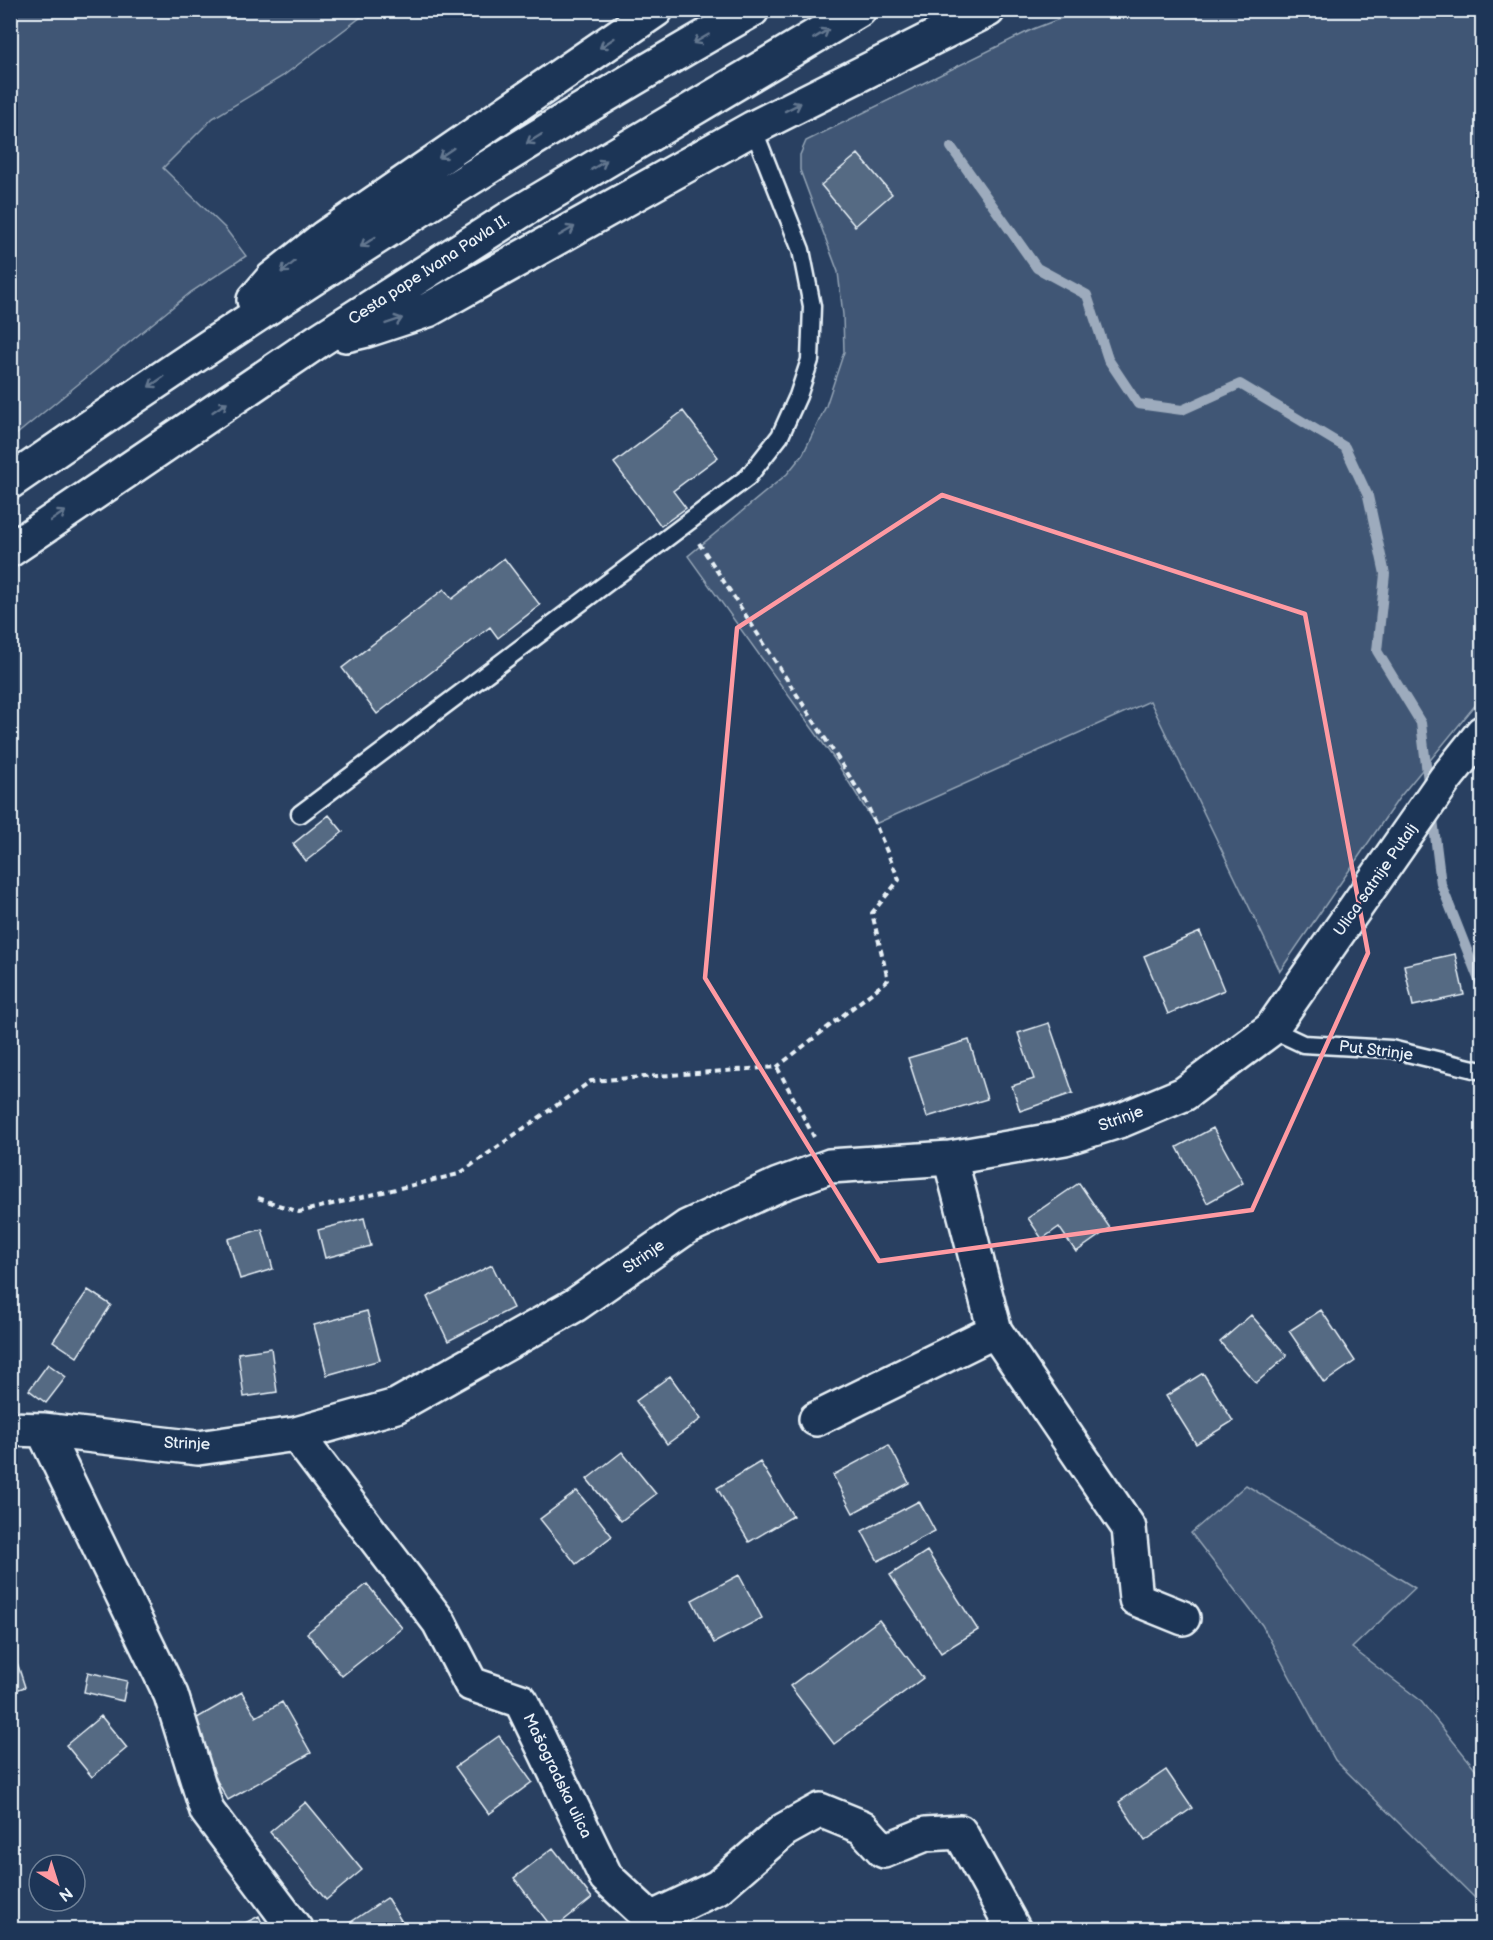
<svg xmlns="http://www.w3.org/2000/svg" width="1493" height="1940" viewBox="0 0 1493 1940" font-family="'Balsamiq Sans',sans-serif">
<style>
.green{fill:#415774;stroke:#94a4b6;stroke-width:1.5}
.lines{fill:none;stroke-linecap:round;stroke-linejoin:round}
.stream{stroke:#9dabbd;stroke-width:10}
.building{fill:#556a83;stroke:#e8f1f8;stroke-width:1.5}
.lane-casing{stroke:#e8f1f8;stroke-width:21}
.street-casing{stroke:#e8f1f8;stroke-width:38}
.primary-casing{stroke:#e8f1f8;stroke-width:38}
.path{stroke:#e8f1f8;stroke-width:4;stroke-dasharray:6 4.5;stroke-linecap:butt}
.lane{stroke:#1d3557;stroke-width:16}
.street{stroke:#1d3557;stroke-width:33}
.primary{stroke:#1d3557;stroke-width:33}
.oneway{stroke:#64778f}
.marked{fill:none;stroke:#ff9aa2;stroke-width:4.5;stroke-linejoin:round}
.labels{text-anchor:middle;dominant-baseline:central;stroke-width:5;stroke-linejoin:round;paint-order:stroke}
.street-label{font-size:16px;fill:#e8f1f8;stroke:#1d3557}
</style>
<rect width="100%" height="100%" fill="#294061"/>
<filter id="ink" filterUnits="userSpaceOnUse"><feTurbulence type="fractalNoise" baseFrequency=".0167" numOctaves="2"/><feDisplacementMap in="SourceGraphic" scale="12" xChannelSelector="R" yChannelSelector="G"/><feConvolveMatrix kernelMatrix="1 2 1 2 8 2 1 2 1" color-interpolation-filters="sRGB"/></filter>
<g filter="url(#ink)">
<path class="green" d="M11 10 369 11 283 76 213 118 163 168 225 228 246 256 191 292 11 439Z
M1080 11H1482V697L1399 798 1280 971 1150 701 875 824 835 760 688 556 787 474 803 454 826 406 844 352 843 315 838 272 800 170V155L806 141 1033 29Z
M1246 1485 1415 1588 1352 1648 1420 1700 1482 1777V1900L1478 1901 1335 1760 1262 1625 1191 1533Z"/>
<g class="lines">
<path class="stream" d="M951 147 1037 268 1087 295 1108 359 1138 404 1182 410 1240 384 1345 447 1368 496 1385 574 1377 651 1421 723 1429 790
M1432 811 1441 884 1480 983"/>
</g>
<path class="building" d="M858 154 892 194 855 226 821 185Z
M683 411 718 457 673 491 686 508 661 526 614 463Z
M504 558 540 605 498 638 490 627 377 714 342 668 444 589 452 599Z
M329 815 343 832 306 861 293 844Z
M1200 932 1224 990 1168 1014 1144 956Z
M1455 954 1464 995 1413 1006 1404 965Z
M1049 1023 1073 1093 1020 1111 1012 1086 1034 1079 1018 1033Z
M969 1040 987 1099 927 1117 908 1058Z
M1213 1128 1243 1183 1207 1203 1177 1147Z
M1079 1183 1110 1228 1076 1252 1059 1227 1042 1239 1028 1218Z
M364 1218 371 1246 325 1258 318 1230Z
M262 1229 273 1269 240 1279 228 1239Z
M492 1265 513 1308 448 1341 427 1297Z
M88 1290 111 1305 77 1357 53 1341Z
M1321 1310 1355 1361 1324 1383 1289 1331Z
M367 1311 380 1360 327 1375 314 1325Z
M1251 1315 1287 1356 1256 1383 1220 1342Z
M271 1348 277 1392 244 1397 238 1353Z
M48 1364 66 1377 46 1403 29 1390Z
M1203 1373 1233 1421 1196 1444 1166 1396Z
M670 1376 701 1419 667 1444 636 1401Z
M889 1445 909 1483 853 1513 833 1475Z
M622 1452 656 1494 621 1521 587 1479Z
M760 1462 793 1516 749 1542 717 1488Z
M577 1491 612 1536 576 1564 540 1519Z
M919 1501 935 1531 878 1561 862 1531Z
M927 1551 978 1630 941 1653 890 1575Z
M739 1575 762 1618 714 1643 692 1600Z
M367 1584 402 1628 342 1676 307 1633Z
M879 1620 923 1678 834 1744 790 1686Z
M10 1641 25 1687 10 1692Z
M88 1672 127 1681 123 1701 84 1692Z
M242 1692 256 1717 282 1702 311 1753 228 1800 185 1725Z
M101 1716 127 1748 92 1777 66 1745Z
M499 1736 532 1782 489 1814 455 1767Z
M1166 1770 1192 1808 1145 1841 1119 1802Z
M306 1802 362 1870 326 1900 270 1832Z
M553 1848 592 1898 553 1929 514 1878Z
M387 1898 407 1930H339Z
M259 1916 265 1930H231Z"/>
<g class="lines">
<defs>
<path id="lane" d="M300 814 748 477 780 436 798 396 810 360 812 306 801 250 753 128
M1271 1029 1303 1044 1391 1049 1482 1071"/>
<path id="street" d="M950 1158 995 1331 1129 1528 1136 1599 1183 1618
M816 1419 995 1331
M10 1429 43 1430 198 1448 296 1434 396 1406 575 1305 687 1227 778 1185 830 1166 950 1158 1065 1138 1122 1120 1184 1094 1271 1029 1446 778 1482 733
M43 1430 171 1695 207 1811 296 1930
M296 1434 439 1622 471 1684 521 1701 606 1877 663 1930
M651 1919 718 1887 784 1830 820 1810 862 1827 884 1851 926 1834 960 1832 1014 1930"/>
<path id="primary" d="M254 300 272 279 325 237 656 10
M346 335 367 330 428 310 753 128 988 10
M10 482C251 315 497 155 752 10
M10 550 318 341 518 213 859 10"/>
</defs>
<use href="#lane" class="lane-casing"/>
<use href="#street" class="street-casing"/>
<use href="#primary" class="primary-casing"/>
<path class="path" d="M699 543 866 802 899 880 872 913 888 980 777 1067
M258 1198 299 1212 459 1174 591 1081 777 1067 814 1137"/>
<use href="#lane" class="lane"/>
<use href="#street" class="street"/>
<use href="#primary" class="primary"/>
</g>
<defs><path id="oneway-shaft" d="M-6 0H5M1.5-3L5.5 0L1.5 3" fill="none" stroke-width="1.6" stroke-linecap="round" stroke-linejoin="round" transform="scale(1.5)"/></defs>
<g class="oneway">
<use href="#oneway-shaft" transform="translate(821 34) rotate(-31)"/>
<use href="#oneway-shaft" transform="translate(701 39) rotate(150)"/>
<use href="#oneway-shaft" transform="translate(607 43) rotate(146)"/>
<use href="#oneway-shaft" transform="translate(793 107) rotate(-27)"/>
<use href="#oneway-shaft" transform="translate(534 139) rotate(148)"/>
<use href="#oneway-shaft" transform="translate(446 153) rotate(146)"/>
<use href="#oneway-shaft" transform="translate(599 165) rotate(-31)"/>
<use href="#oneway-shaft" transform="translate(567 231) rotate(-30)"/>
<use href="#oneway-shaft" transform="translate(368 242) rotate(147)"/>
<use href="#oneway-shaft" transform="translate(288 267) rotate(141)"/>
<use href="#oneway-shaft" transform="translate(394 321) rotate(-19)"/>
<use href="#oneway-shaft" transform="translate(156 382) rotate(146)"/>
<use href="#oneway-shaft" transform="translate(220 407) rotate(-34)"/>
<use href="#oneway-shaft" transform="translate(58 516) rotate(-34)"/>
</g>
</g>
<path class="marked" d="M942 495 1305 614 1368 953 1252 1210 879 1261 705 978 737 628Z"/>
<g class="labels">
<g class="street-label">
<text transform="translate(429 270) rotate(-33)">Cesta pape Ivana Pavla II.</text>
<text transform="translate(1376 880) rotate(-55)">Ulica satnije Putalj</text>
<text transform="translate(1376 1051) rotate(7)">Put Strinje</text>
<text transform="translate(1121 1119) rotate(-20)">Strinje</text>
<text transform="translate(644 1257) rotate(-35)">Strinje</text>
<text transform="translate(187 1444) rotate(2)">Strinje</text>
<text transform="translate(557 1776) rotate(64)">Mašogradska ulica</text>
</g>
</g>
<rect width="1493" height="1940" fill="none" stroke="#1d3557" stroke-width="36"/>
<rect x="18" y="18" width="1457" height="1904" fill="none" stroke="#e8f1f8" stroke-width="2" filter="url(#ink)"/>
<g transform="translate(57 1883) rotate(142)"><circle r="28" fill="#1d3557" stroke="#6e8097" stroke-width="1.5"/>
<path d="M0-4.5L10 22L0 15L-10 22Z" fill="#ff9aa2"/>
<text y="-9" font-size="16" font-weight="bold" text-anchor="middle" fill="#e8f1f8">N</text>
</g>
</svg>
